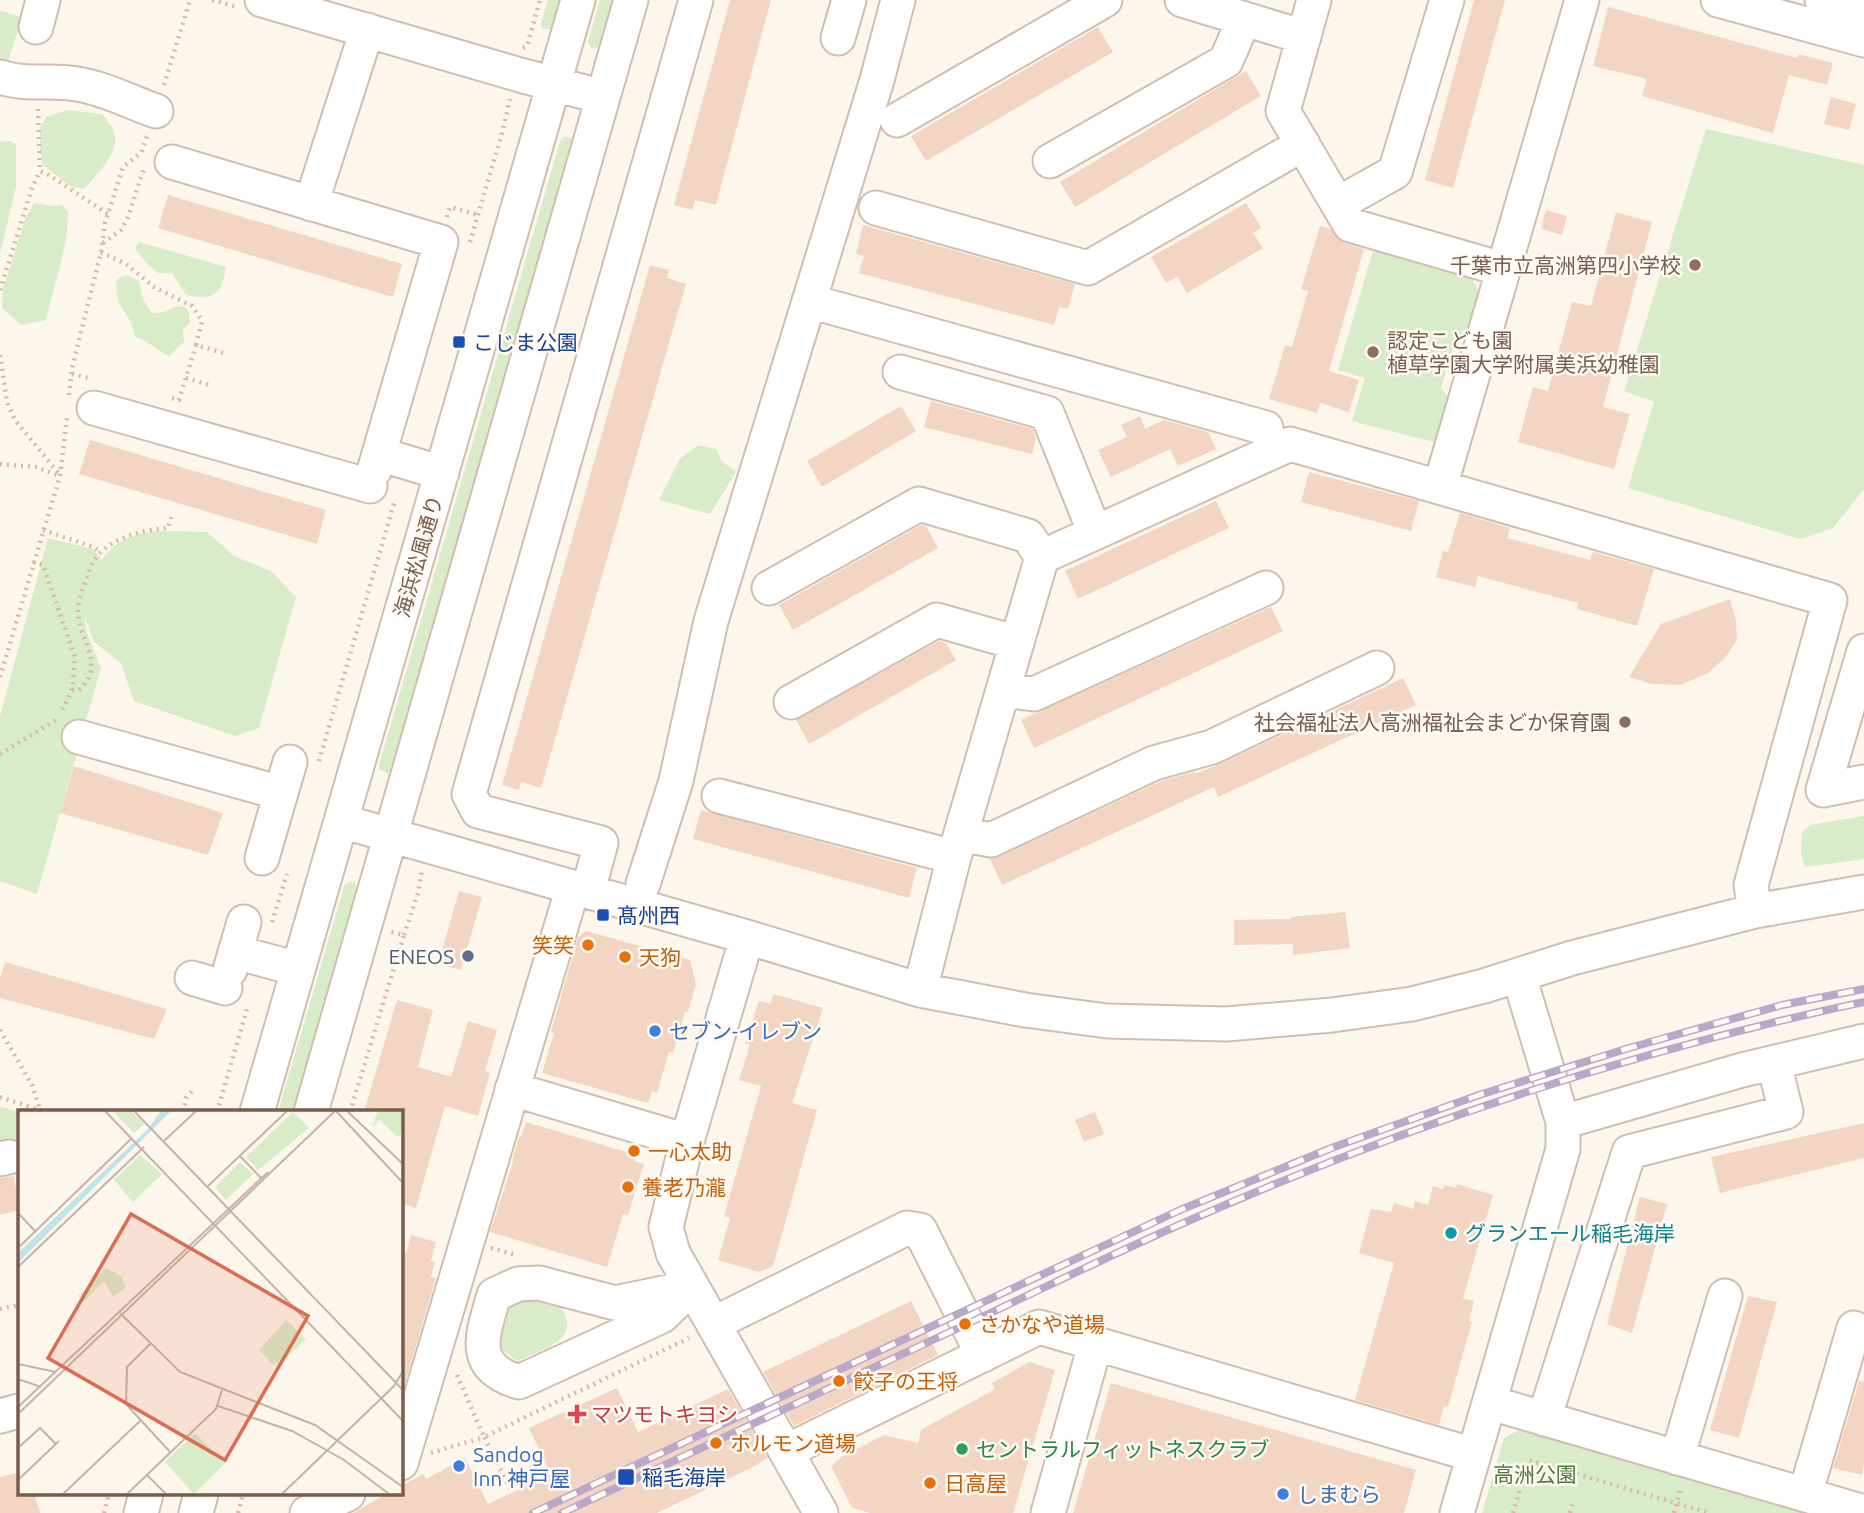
<svg xmlns="http://www.w3.org/2000/svg" width="1864" height="1513" viewBox="0 0 1864 1513" font-family="Ubuntu,'Noto Sans JP',sans-serif">
<style>
.green{fill:#d8ecc9}
.building{fill:#f3d5c3}
.lines{fill:none;stroke-linecap:round;stroke-linejoin:round}
.minor-casing{stroke:#d1beb0;stroke-width:37}
.path{stroke:#d9b8a5;stroke-width:4.5;stroke-dasharray:2 5;stroke-linecap:butt}
.minor{stroke:#fff;stroke-width:33}
.rail-casing{stroke:#b9a8c9;stroke-width:8}
.rail{stroke:#fffaf3;stroke-width:5;stroke-dasharray:16;stroke-linecap:butt}
.education-dot{fill:#8d6e63;stroke:#fffaf3;stroke-width:2.5}
.transit-dot{fill:#1a4fb4;stroke:#fffaf3;stroke-width:2.5}
.food-dot{fill:#e8710a;stroke:#fffaf3;stroke-width:2.5}
.service-dot{fill:#5c6f8a;stroke:#fffaf3;stroke-width:2.5}
.shop-dot{fill:#3f7fe0;stroke:#fffaf3;stroke-width:2.5}
.culture-dot{fill:#0f9aa8;stroke:#fffaf3;stroke-width:2.5}
.health-dot{fill:#e0444e;stroke:#fffaf3;stroke-width:2.5}
.leisure-dot{fill:#2e9e5b;stroke:#fffaf3;stroke-width:2.5}
.labels{text-anchor:middle;dominant-baseline:central;stroke-width:5;stroke-linejoin:round;paint-order:stroke}
.education-label{font-size:21px;fill:#785e54;stroke:#fffaf3;text-anchor:end}
.transit-label{font-size:21px;fill:#164399;stroke:#fffaf3;text-anchor:start}
.street-label{font-size:21px;fill:#7a5c4d;stroke:#fffaf3}
.food-label{font-size:21px;fill:#c56008;stroke:#fffaf3;text-anchor:start}
.service-label{font-size:21px;fill:#4e5e75;stroke:#fffaf3;text-anchor:end}
.shop-label{font-size:21px;fill:#366cbe;stroke:#fffaf3;text-anchor:start}
.culture-label{font-size:21px;fill:#0d838f;stroke:#fffaf3;text-anchor:start}
.health-label{font-size:21px;fill:#be3a42;stroke:#fffaf3;text-anchor:start}
.leisure-label{font-size:21px;fill:#27864d;stroke:#fffaf3;text-anchor:start}
.park-label{font-size:21px;fill:#537a41;stroke:#fffaf3}
.inset-road{fill:none;stroke:#c5b3a7;stroke-width:2}
.view{fill:#dc6d51;fill-opacity:0.15;stroke:#dc6d51;stroke-width:3.5}
.inset-edge{fill:none;stroke:#7a5c4d;stroke-width:3.5}
</style>
<rect width="100%" height="100%" fill="#fdf6ec"/>
<path class="green" d="M548 0H561L552 30 542 28 541 24Z
M600 0H616L600 47 592 49 588 42Z
M0 10 22 18 7 64 0 71Z
M68 110 102 114C105 119 110 124 113 129 123 150 97 174 84 189L70 186 43 165 40 151V128L46 117Z
M1706 129 1864 165V489L1833 528 1800 539 1628 488 1654 402 1624 391Z
M563 137H570L574 143 392 769 388 774 379 769V765L560 141Z
M10 141 16 144V187L0 254V142Z
M34 203 53 206 62 205 68 212C68 250 54 283 46 320L21 325 2 308 3 286 7 278 25 219Z
M139 242 226 267C222 293 215 301 186 295L172 273C168 272 164 274 160 273 153 273 138 253 135 248Z
M1375 244 1468 271 1480 293 1479 307 1474 306 1467 335 1457 334 1441 388 1452 401 1437 443 1352 421 1365 378 1338 370Z
M127 275 139 281 142 297 151 312C164 317 172 303 185 307L189 313 190 323 183 329 184 342 169 356C156 351 149 340 135 337 131 309 112 309 117 279Z
M698 445 716 449 722 461 736 472 710 514 659 500 680 459Z
M153 531 207 532 234 556 271 571 296 597 259 728 235 736 134 701 121 663 94 642 84 615 87 633 101 668 37 894 0 881V716L48 538 93 549 101 558 100 562C116 541 127 536 153 531Z
M1864 816V859L1805 867 1801 853 1802 832 1811 825Z
M352 881 355 883 358 891 293 1112H278L344 887 345 884Z
M0 1106 19 1113V1143L0 1144Z
M526 1300 560 1307C584 1340 543 1348 518 1361L501 1350C498 1338 502 1309 515 1303 518 1301 522 1301 526 1300Z
M1519 1430 1805 1513H1482L1504 1438Z"/>
<path class="building" d="M730 0H771L716 205 695 200 692 210 674 205Z
M1474 0H1505L1453 188 1425 180Z
M1608 7 1797 58 1799 54 1833 63 1827 85 1789 75 1773 133 1642 96 1647 79 1593 66Z
M1098 27 1113 52 926 161 911 136Z
M1246 71 1261 96 1075 207 1060 182Z
M1831 97 1856 104 1849 130 1824 124Z
M168 195 402 264 393 297 158 228Z
M1246 203 1261 228 1253 233 1263 248 1187 293 1177 277 1166 283 1151 257Z
M1546 210 1567 216 1562 235 1541 229Z
M1616 212 1652 222 1603 407 1630 414 1614 469 1518 442 1533 387 1548 391 1572 302 1591 306Z
M863 225 1075 284 1068 309 1059 307 1054 325 859 273 864 256 856 254Z
M1320 226 1330 229 1344 243 1364 249 1329 371 1359 380 1349 412 1320 403 1317 413 1269 399 1285 345 1292 347 1308 291 1301 289Z
M650 265 669 270 667 278 686 284 541 788 521 782 519 790 502 785Z
M931 401 1033 429 1036 438 1032 454 924 427Z
M901 406 916 431 822 487 807 461Z
M1140 416 1145 429 1164 420 1208 432 1216 449 1178 466 1170 449 1111 477 1098 450 1127 437 1121 425Z
M90 440 326 510 317 544 79 474Z
M1309 472 1419 501 1411 531 1301 502Z
M1216 501 1229 528 1078 599 1065 571Z
M1460 513 1510 528 1507 538 1590 560 1593 552 1654 569 1637 626 1577 609 1578 603 1478 576 1475 587 1436 577 1443 551 1448 552Z
M921 525 926 526 938 548 793 630 779 605Z
M1730 599 1736 621 1737 640 1725 658 1708 673 1680 685 1652 684 1629 677 1661 624Z
M1271 607 1283 631 1034 748 1021 720Z
M939 641 946 643 956 660 809 744 796 720Z
M1403 678 1416 705 1218 797 1214 787 1002 885 990 859 999 857 1161 781 1194 772 1195 774 1220 764Z
M74 766 223 813 208 855 60 813Z
M701 810 917 868 909 898 693 839Z
M459 891 482 897 461 970 438 964Z
M1345 912 1350 948 1293 955V944L1234 945V920L1291 919V917Z
M586 931 690 960 696 984 688 1012H685L673 1053 669 1052 657 1093 652 1091 648 1103 542 1073 554 1033 551 1032 578 937Z
M5 962 167 1009 154 1039 0 998V978Z
M774 994 823 1008 792 1103 817 1110 773 1266 759 1272 718 1260 730 1218 724 1216 761 1086 739 1080 750 1044 745 1043 759 1001 770 1004Z
M397 1000 433 1010 418 1067 451 1077 468 1021 497 1030 485 1071 490 1073 478 1116 445 1106 416 1208 401 1203V1112H364Z
M1095 1112 1104 1134 1084 1142 1075 1120Z
M526 1122 636 1155 634 1161 644 1164 628 1215 623 1214 607 1267 490 1232 513 1162V1157L518 1139 522 1135Z
M1864 1123V1158L1720 1193 1711 1157Z
M14 1176 19 1210 0 1215V1178Z
M1457 1184 1493 1195 1463 1298 1474 1301 1469 1321 1472 1322 1448 1407 1444 1406 1439 1425 1355 1400 1394 1263 1359 1253 1371 1209 1391 1212 1394 1203 1413 1209 1415 1201 1428 1205 1433 1186 1443 1189 1444 1185 1456 1188Z
M1640 1197 1667 1204 1632 1333 1607 1324Z
M411 1235 436 1242 431 1261 435 1262 431 1277 436 1278 405 1383 401 1382V1252L406 1253Z
M1748 1296 1777 1302 1739 1438 1710 1430Z
M911 1301 938 1355 794 1426 763 1372Z
M1029 1362 1055 1370 1013 1513H870L852 1508 831 1466 843 1456 884 1435 918 1443 921 1430 995 1389 992 1383Z
M1859 1381 1864 1382V1465L1862 1475 1833 1468Z
M1111 1383 1416 1470 1404 1513H1073Z
M617 1388 638 1432 728 1389 768 1458 751 1468 657 1513H353L386 1494H401V1486L423 1474 426 1479 465 1458 488 1504 551 1474 529 1428Z
M19 1472V1494H34L40 1513H0V1477Z"/>
<g class="lines">
<defs>
<path id="minor" d="M262 0 520 75 603 97
M1182 0 1304 37
M1314 0 1283 111 1350 225 1502 269
M1718 0 1864 40
M1822 0 1864 12
M36 27 43 0
M838 38 849 0
M0 77C28 86 50 79 77 84 104 88 130 102 156 111
M897 120 1105 0
M1050 161 1226 61 1244 19
M172 162 441 242 374 471
M311 204 367 30
M1338 204 1395 172 1447 0
M876 208 1088 268 1303 144
M809 301 1266 428
M900 372 1047 413 1095 533
M94 408 370 486
M379 454 442 473
M1440 487 1582 0
M1042 557 1290 444 1830 600 1751 885 1755 911
M769 588 919 504 1028 536 1042 557 954 857 920 990
M1864 651 1823 790 1864 782
M1003 690 1034 694 1266 588
M791 702 937 620 1017 643
M79 737 281 793
M719 796 954 857
M341 821 747 937 920 990 1025 1010 1107 1021 1226 1024 1332 1015 1412 1004 1484 986 1572 958 1755 911 1864 892
M961 834 991 840 1154 763 1212 747 1377 668
M262 858 290 762
M643 884 676 781 711 621 877 80 898 0
M588 891 601 843 478 811 469 794 696 0
M747 937 687 1141 666 1227 673 1253 821 1513
M235 952 298 969
M230 970 244 922
M192 978 225 988
M512 1089 687 1141
M257 1112 578 0
M311 1112 631 0
M1563 1122 1742 1070 1864 1041
M0 1159 9 1157
M539 1283 615 1303 692 1287 662 1316 519 1382C468 1367 483 1334 494 1295L518 1284Z
M713 1324 907 1228 920 1230 983 1355
M1491 1403 1864 1512
M0 1416 19 1411
M1544 1419 1629 1152 1786 1112 1774 1063
M787 1451 1039 1327 1474 1455
M1677 1458 1725 1296
M401 1463 573 887
M1805 1495 1854 1328
M141 1513 146 1494
M196 1513 201 1494
M307 1513 348 1494
M1048 1513 1095 1345
M1457 1513 1563 1149V1122L1519 976"/>
</defs>
<use href="#minor" class="minor-casing"/>
<path class="path" d="M212 0 237 7
M523 48 527 46 540 0
M164 85 190 0
M38 109 40 171 49 175 108 214
M447 217 450 207 478 215
M470 242 502 133 510 99
M103 243 121 230 128 217 144 168
M101 252 126 264 154 287 192 306 202 321 196 345
M0 290 32 188 40 171
M0 355 7 402 15 420 60 475
M72 374 92 379
M186 378 209 385
M69 395 72 368 101 252 105 223 123 167 141 153 147 136
M172 398 179 400 196 345 227 354
M0 464 36 467 60 476
M43 530 94 547 101 553
M33 562 43 565 75 657 73 686 61 714
M0 677 60 476 67 417
M72 690H79C108 664 77 638 78 610 78 600 83 587 87 578 89 572 91 564 95 559 111 537 143 530 168 528L172 515
M0 754 56 720
M319 761 395 500
M272 922 287 874
M404 935 418 893 422 870
M0 1030 32 1085 41 1112
M0 1097 46 1112
M183 1112 186 1098 193 1090
M217 1112 248 1006
M350 1112 404 935 391 932
M491 1248 516 1255
M0 1309 19 1305
M457 1375 484 1437 689 1338
M431 1453 484 1437 512 1492
M104 1513 109 1494
M238 1513 243 1494
M1513 1513 1529 1460 1710 1513
M1570 1513 1573 1502
M1674 1513 1681 1487"/>
<use href="#minor" class="minor"/>
<defs>
<path id="rail" d="M533 1513 1180 1210 1334 1147 1479 1095 1629 1048 1782 1005 1864 989
M562 1513C703 1447 843 1382 984 1316 1052 1284 1119 1251 1188 1221 1404 1126 1633 1051 1864 1002"/>
</defs>
<use href="#rail" class="rail-casing"/>
<use href="#rail" class="rail"/>
</g>
<g class="education-dot">
<circle cx="1695" cy="265" r="7"/>
<circle cx="1373" cy="352" r="7"/>
<circle cx="1625" cy="722" r="7"/>
</g>
<g class="transit-dot">
<rect x="452" y="335" width="14" height="14" rx="3.5"/>
<rect x="596" y="908" width="14" height="14" rx="3.5"/>
<rect x="617" y="1468" width="18" height="18" rx="3.5"/>
</g>
<g class="food-dot">
<circle cx="588" cy="945" r="7"/>
<circle cx="625" cy="957" r="7"/>
<circle cx="634" cy="1151" r="7"/>
<circle cx="628" cy="1187" r="7"/>
<circle cx="965" cy="1324" r="7"/>
<circle cx="839" cy="1381" r="7"/>
<circle cx="716" cy="1443" r="7"/>
<circle cx="930" cy="1483" r="7"/>
</g>
<circle class="service-dot" cx="468" cy="956" r="7"/>
<g class="shop-dot">
<circle cx="655" cy="1031" r="7"/>
<circle cx="459" cy="1466" r="7"/>
<circle cx="1283" cy="1494" r="7"/>
</g>
<circle class="culture-dot" cx="1451" cy="1233" r="7"/>
<path class="health-dot" d="M573.5 1403.5h7v7h7v7h-7v7h-7v-7h-7v-7h7z"/>
<circle class="leisure-dot" cx="962" cy="1449" r="7"/>
<g class="labels">
<g class="education-label">
<text x="1681" y="265">千葉市立高洲第四小学校</text>
<text x="1387" y="340" text-anchor="start">認定こども園<tspan x="1387" dy="24">植草学園大学附属美浜幼稚園</tspan></text>
<text x="1611" y="722">社会福祉法人高洲福祉会まどか保育園</text>
</g>
<g class="transit-label">
<text x="473" y="342">こじま公園</text>
<text x="617" y="915">髙州西</text>
<text x="642" y="1477">稲毛海岸</text>
</g>
<g class="street-label">
<text transform="translate(418 556) rotate(-74)">海浜松風通り</text>
</g>
<g class="food-label">
<text x="574" y="945" text-anchor="end">笑笑</text>
<text x="639" y="957">天狗</text>
<text x="648" y="1151">一心太助</text>
<text x="642" y="1187">養老乃瀧</text>
<text x="979" y="1324">さかなや道場</text>
<text x="853" y="1381">餃子の王将</text>
<text x="730" y="1443">ホルモン道場</text>
<text x="944" y="1483">日高屋</text>
</g>
<g class="service-label">
<text x="454" y="956">ENEOS</text>
</g>
<g class="shop-label">
<text x="669" y="1031">セブン-イレブン</text>
<text x="473" y="1454">Sandog<tspan x="473" dy="24">Inn 神戸屋</tspan></text>
<text x="1297" y="1494">しまむら</text>
</g>
<g class="culture-label">
<text x="1465" y="1233">グランエール稲毛海岸</text>
</g>
<g class="health-label">
<text x="591" y="1414">マツモトキヨシ</text>
</g>
<g class="leisure-label">
<text x="976" y="1449">セントラルフィットネスクラブ</text>
</g>
<g class="park-label">
<text x="1535" y="1474">高洲公園</text>
</g>
</g>
<g transform="translate(18 1110)">
<rect width="385" height="385" fill="#fdf6ec"/>
<path d="M95 1H113L126 14 116 23ZM360 1H385V22L380 27 361 10 354 17ZM275 2 291 18 240 60 228 47ZM122 45 144 64 115 92 96 70ZM222 52 235 64 208 90 197 77ZM88 158 103 166 108 177 95 187 86 171 67 191 60 186ZM268 210 288 229 263 253 254 254 241 240ZM177 323 207 353 176 384 147 352Z" fill="#d8ecc9"/>
<path d="M143 1H153L0 153V143L130 19Z" fill="#bfe3e8"/>
<path class="inset-road" d="M87 1 385 311M116 1 385 280M318 1 385 73M329 1 385 54M146 31 178 1M222 46 243 68M190 76 269 1M0 103 17 121M0 138 114 28M0 157 126 37M102 203 162 262 297 315 385 377M132 234 109 257 108 294 153 343M0 254 38 262M0 269 23 277M200 296 274 321 326 350 371 384M0 297 250 62M0 304 317 1M0 338 22 318 38 334M129 365 148 384M0 370 41 331M45 384 122 311M109 384 198 299 204 280M264 384 376 276 385 261"/>
<path class="view" d="M113 104 290 206 207 350 30 248Z"/>
<rect width="385" height="385" class="inset-edge"/>
</g>
</svg>
